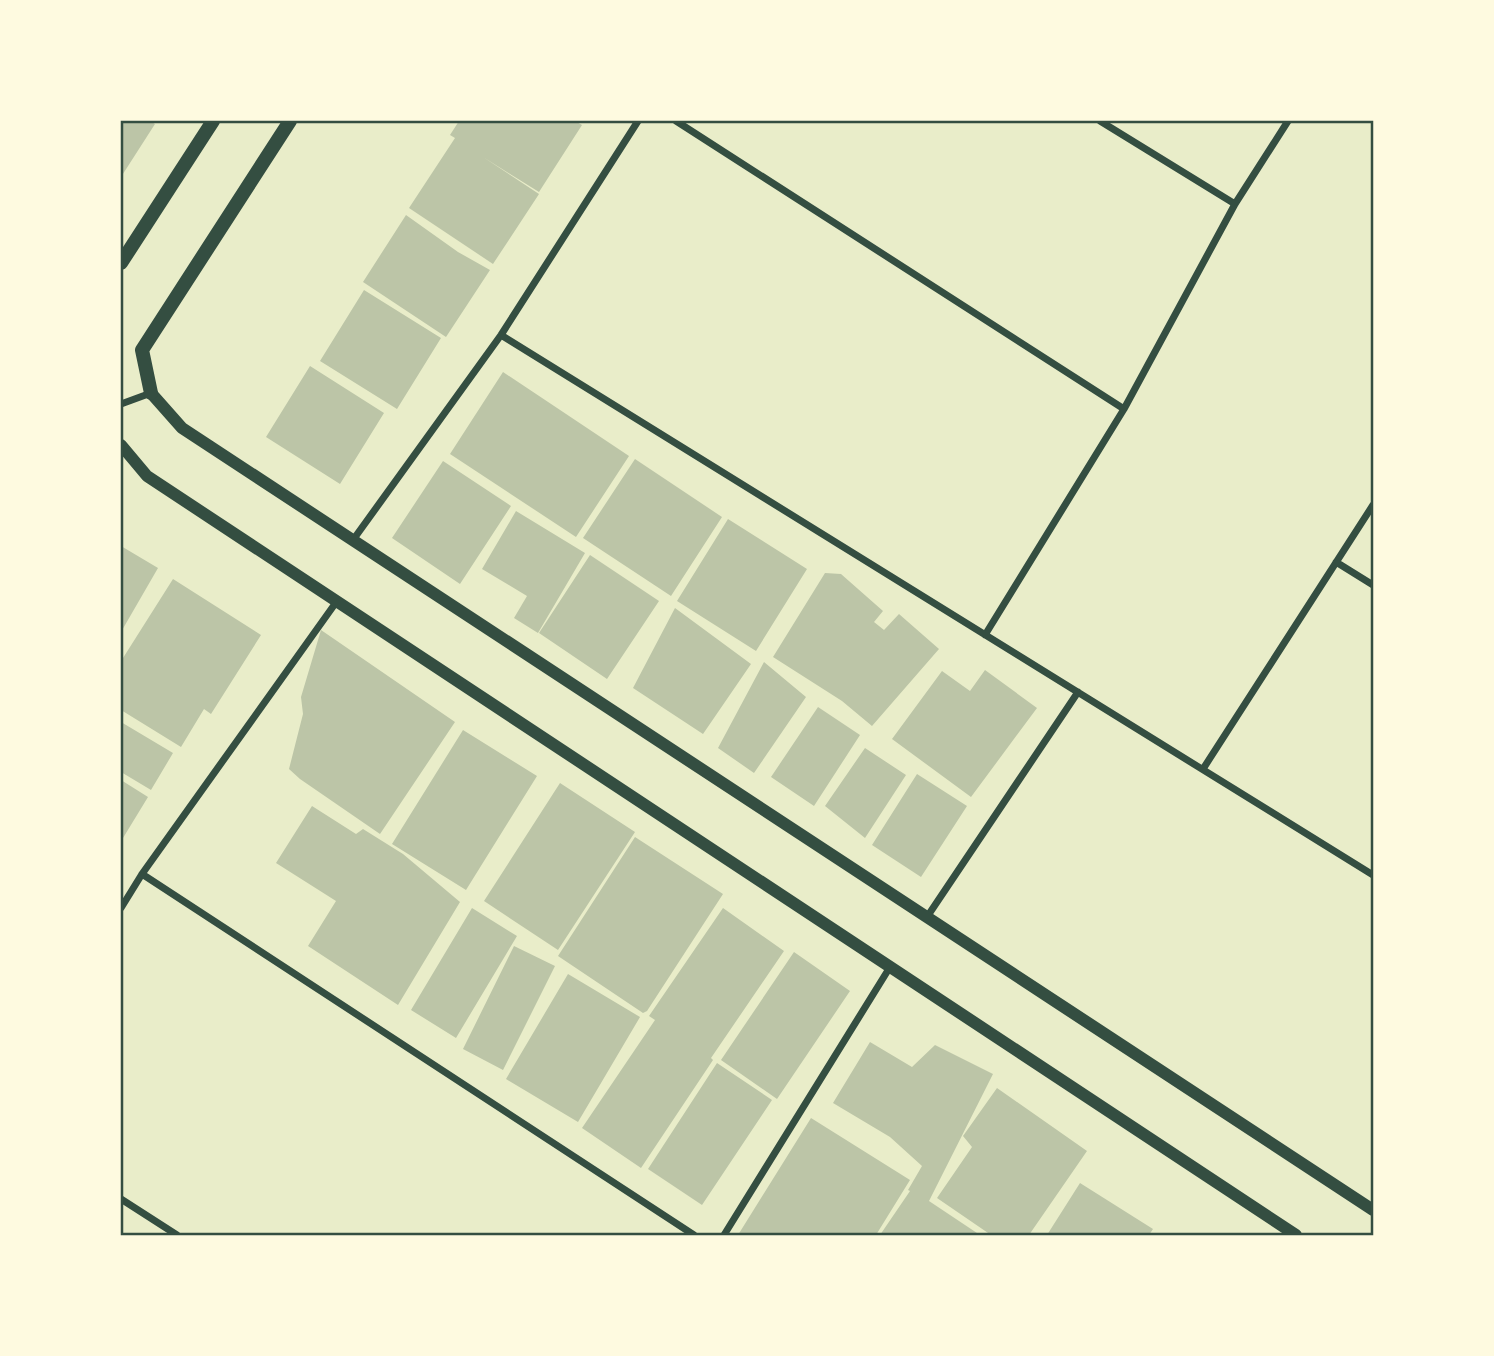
<svg xmlns="http://www.w3.org/2000/svg" width="1494" height="1356" viewBox="0 0 1494 1356" font-family="Lato,sans-serif">
<style>
.building{fill:#bcc5a7}
.lines{fill:none;stroke-linecap:round;stroke-linejoin:round}
.minor{stroke:#344e41;stroke-width:7}
.tertiary{stroke:#344e41;stroke-width:12}
.secondary{stroke:#344e41;stroke-width:14}
.neatline{fill:none;stroke:#344e41;stroke-width:2.5}
</style>
<rect width="100%" height="100%" fill="#e9edc9"/>
<path class="building" d="M121 121H150L155 124 121 177Z
M459 121H575L582 125 539 192 483 157 539 194 493 264 409 208 455 138 450 135Z
M406 215 458 252 490 270 446 337 363 282Z
M364 290 441 338 397 409 320 361Z
M310 366 384 413 340 484 266 437Z
M503 372 629 456 576 537 450 454Z
M635 459 722 517 671 596 583 538Z
M443 461 511 506 460 584 392 538Z
M516 511 585 553 538 633 514 618 527 596 482 569Z
M728 519 807 569 756 651 677 601Z
M121 546 158 568 121 632Z
M590 555 659 601 607 679 539 633Z
M825 573 841 574 883 611 874 622 884 630 899 614 939 649 872 726 842 701 773 657Z
M173 579 261 635 211 714 204 709 181 747 121 710V655L123 658Z
M675 608 751 664 703 734 633 688Z
M321 630 455 722 380 834 300 779 289 769 303 714 301 697Z
M764 662 806 697 754 773 718 748Z
M985 670 1037 708 971 797 892 739 942 671 970 691Z
M818 707 860 735 814 806 771 777Z
M121 722 173 753 151 790 121 772Z
M463 730 537 776 466 890 392 844Z
M865 748 906 775 865 838 825 806Z
M917 774 967 806 921 877 872 845Z
M121 780 148 797 123 838 121 836Z
M560 783 635 832 558 950 484 901Z
M312 806 356 834 363 829 403 854 460 902 398 1005 308 946 336 901 276 863Z
M635 837 723 894 647 1011 643 1013 558 956Z
M472 908 517 936 456 1038 411 1010Z
M723 908 784 951 711 1058 713 1060 641 1168 582 1128 655 1020 649 1016Z
M514 946 555 966 503 1070 463 1049Z
M794 952 850 991 777 1099 721 1060Z
M568 974 640 1017 578 1122 506 1079Z
M870 1042 912 1067 935 1045 993 1074 929 1201 980 1235H880L910 1191 908 1190 922 1166 890 1137 833 1103Z
M717 1063 772 1100 702 1205 648 1169Z
M997 1088 1087 1151 1029 1235H991L937 1198 972 1147 963 1136Z
M811 1118 910 1180 876 1235H738Z
M1080 1183 1153 1229 1149 1235H1047Z"/>
<g class="lines">
<path class="minor" d="M676 121 1124 409
M1100 121 1235 204
M501 335 1373 875
M121 404 151 393
M353 540 501 335 638 121
M1336 562 1373 585
M985 635 1124 409 1235 204 1288 121
M1203 769 1373 505
M142 874 694 1235
M121 908 142 874 337 601
M927 917 1078 692
M121 1199 177 1235
M724 1235 890 967"/>
<path class="tertiary" d="M151 393 182 428 1373 1210
M121 445 147 476 1296 1235"/>
<path class="secondary" d="M121 263 213 121
M151 393 142 350 290 121"/>
</g>
<rect width="1494" height="1356" fill="none" stroke="#fefae0" stroke-width="245"/>
<rect x="122" y="122" width="1250" height="1112" class="neatline"/>
</svg>
